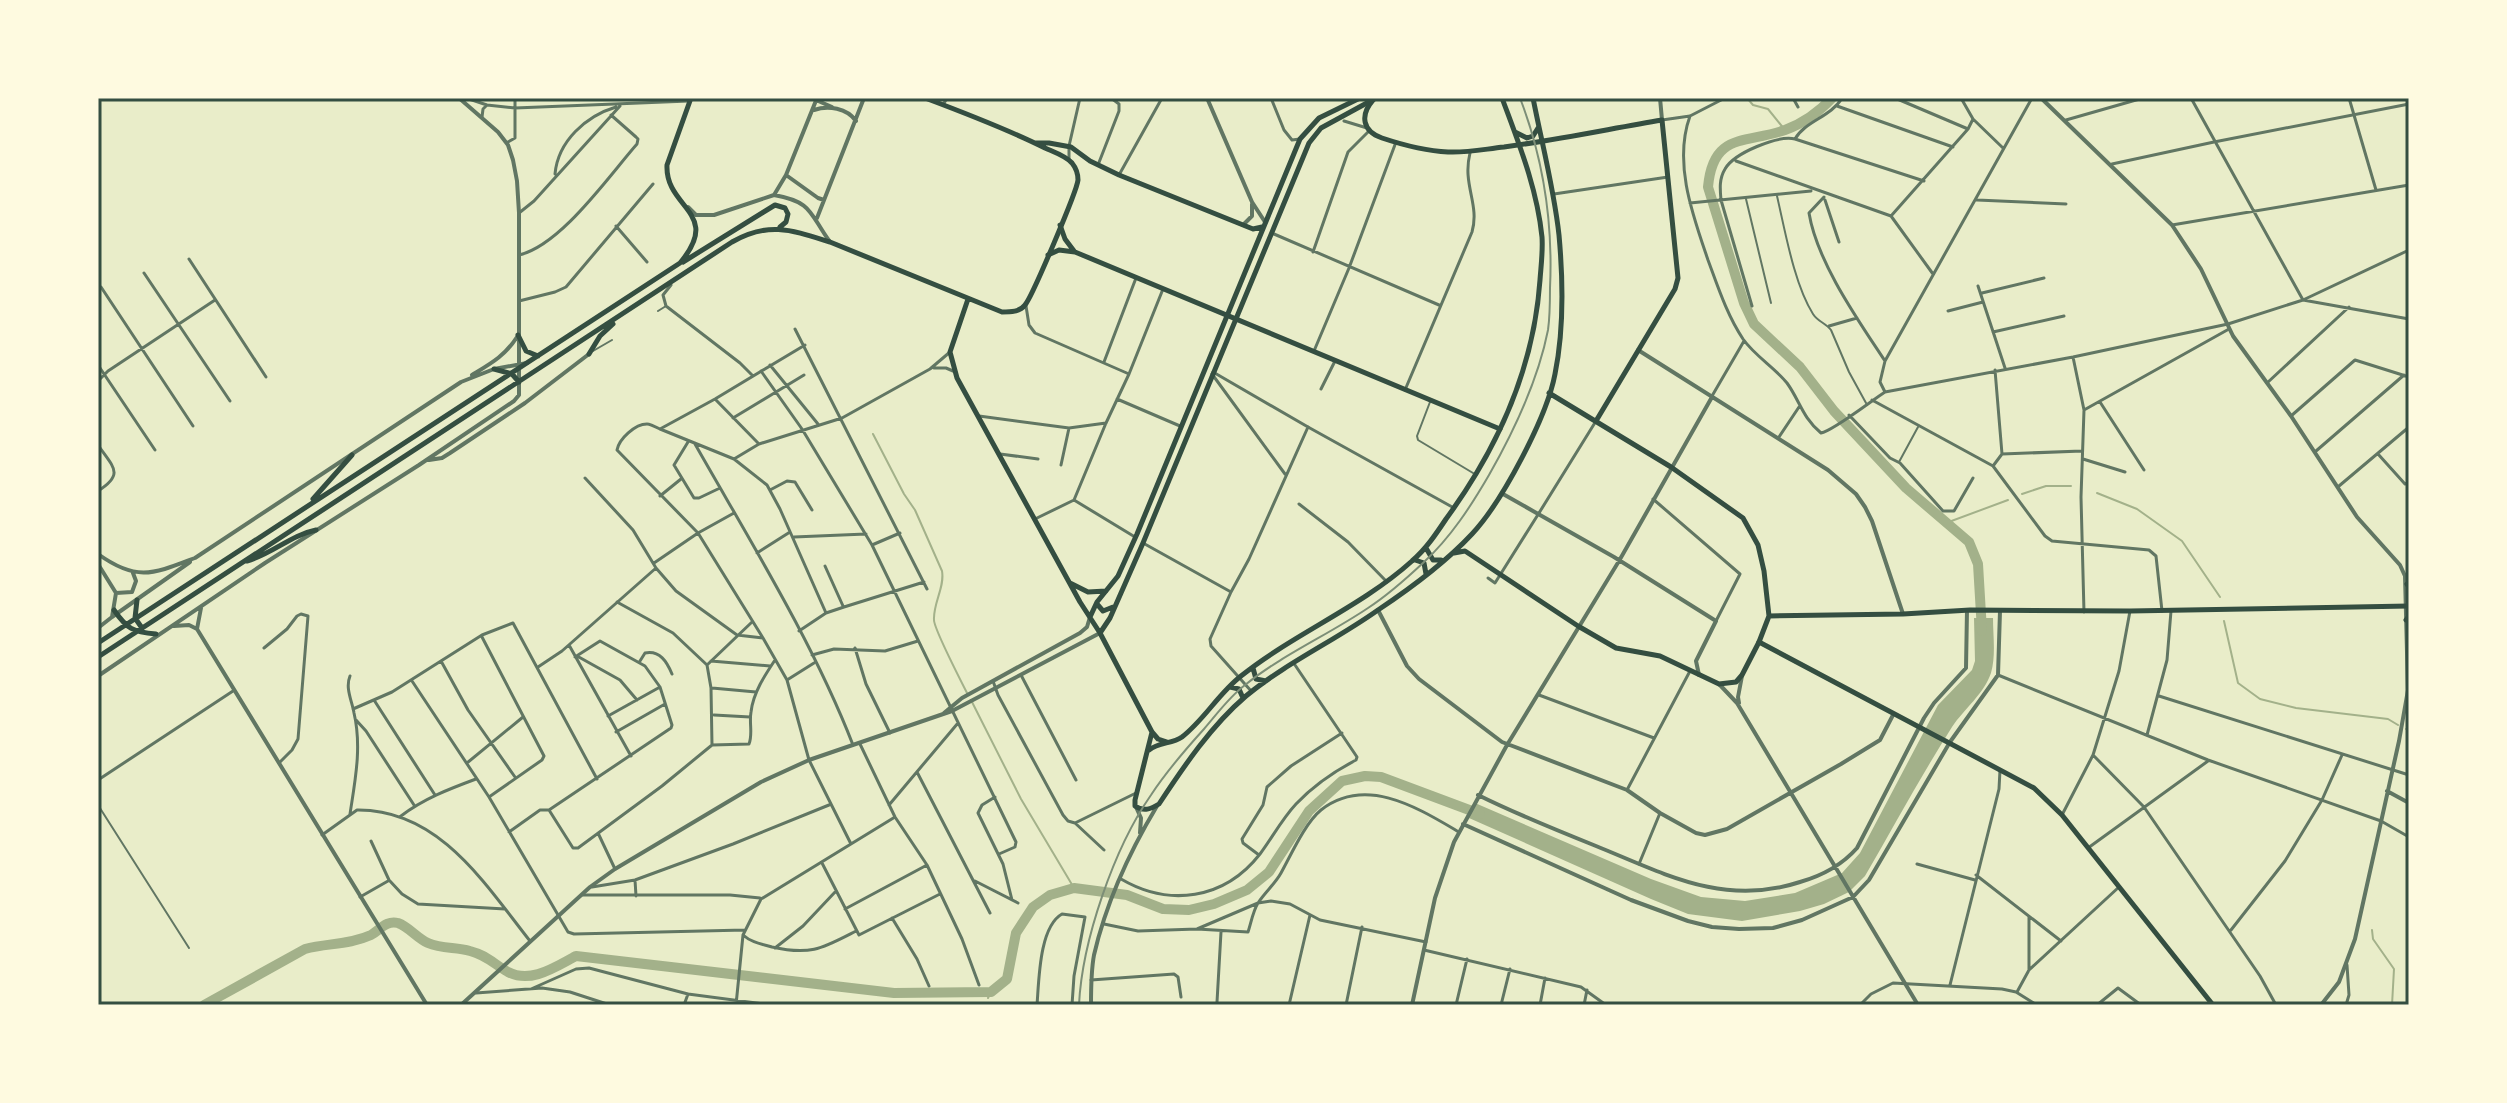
<svg xmlns="http://www.w3.org/2000/svg" width="2507" height="1103" viewBox="0 0 2507 1103" font-family="'DM Sans',sans-serif">
<style>
.water{fill:#a3b18a}
.lines{fill:none;stroke-linecap:round;stroke-linejoin:round}
.stream{stroke:#a3b18a;stroke-width:2}
.river{stroke:#a3b18a;stroke-width:10}
.service{stroke:#617663;stroke-width:2}
.pedestrian{stroke:#617663;stroke-width:3}
.minor{stroke:#617663;stroke-width:3}
.tertiary{stroke:#617663;stroke-width:4}
.secondary{stroke:#344e41;stroke-width:5}
.primary{stroke:#344e41;stroke-width:5}
.rail{stroke:#7c8e77;stroke-width:2}
.neatline{fill:none;stroke:#344e41;stroke-width:3}
</style>
<rect width="100%" height="100%" fill="#e9edc9"/>
<path class="water" d="M1974 618H1993C1993 635 1996 656 1991 673 1984 694 1964 709 1952 727 1921 776 1894 826 1865 876L1849 892 1824 904 1800 911 1742 921 1688 914 1651 899 1469 818 1475 803 1651 879 1701 897 1745 901 1795 893 1842 873 1860 853 1938 705 1972 670 1975 661Z"/>
<g class="lines">
<path class="stream" d="M1747 98 1753 105 1768 109 1785 130
M873 434 904 494 915 510 942 571C945 587 933 603 934 620 934 629 962 683 968 695
M2097 493 2137 509 2182 541 2220 597
M2022 494 2046 486H2071
M1946 523 2008 500
M2224 621 2238 683 2260 699 2296 708 2388 719 2398 725
M971 700 1021 799 1074 888
M2406 729 2409 731
M2372 930 2373 939 2394 969 2392 1005
M988 998 991 992"/>
<path class="river" d="M1832 98C1819 112 1804 123 1785 130 1745 144 1713 132 1708 187L1744 303 1754 324 1800 367 1834 411 1906 488 1969 542 1978 564 1982 631
M204 1005 305 949C327 943 349 945 371 935 380 930 386 920 398 923 409 927 417 938 428 943 442 949 456 947 470 951 486 955 494 964 508 972 531 984 555 967 576 956L894 993 991 992 1007 979 1016 933 1033 907 1050 895 1074 888 1127 895 1163 909 1189 910 1214 904 1247 890 1269 872 1309 811 1342 781 1365 776 1381 777 1480 814"/>
<path class="service" d="M1777 196C1785 230 1794 284 1813 314 1818 322 1826 323 1831 330L1849 372 1866 403
M1746 199 1771 303
M658 311 666 306
M593 351 612 340
M1430 402 1417 436 1418 440 1473 473
M1899 462 1918 427
M98 805 189 948"/>
<path class="pedestrian" d="M1321 389 1335 361
M1308 427 1454 508
M1488 578 1495 583 1539 513"/>
<path class="minor" d="M466 98 487 105 515 108 689 101
M1271 98 1284 130 1292 140 1300 139
M1793 98 1798 107
M1895 98 1968 129
M1961 98 1973 119 2003 148
M2191 98 2303 300
M2349 98 2376 190
M943 105 947 98
M1837 106 1953 147
M1690 116C1673 163 1693 216 1708 260 1718 287 1727 315 1743 339 1755 356 1774 367 1787 383 1800 401 1802 417 1821 433 1833 431 1871 401 1885 392L2073 357 2228 324 2303 300 2409 250
M482 117 483 109 487 105
M1662 120 1690 116 1725 98
M2066 120 2143 98
M1344 121 1367 128
M1795 139 1924 181
M508 142 515 138V98
M1069 160V146L1080 98
M1736 161 1891 216
M2112 164 2214 142 2409 104
M1098 165 1119 111V104L1111 98
M555 174C558 141 586 116 616 107
M1119 175 1162 98
M1554 194 1668 177
M1824 197 1809 213C1817 262 1858 320 1885 361
M1825 200 1839 242
M1977 200 2066 204
M1690 203 1811 191
M519 213 534 201 620 106
M1891 216 1968 129 1973 119
M1891 216 1933 274
M2172 225 2409 185
M616 226 647 262
M1274 234 1439 305
M1313 252 1348 152 1369 131
M519 255C561 245 608 177 637 144L638 139 636 137 611 115
M189 259 266 377
M144 273 230 401
M671 285 663 295 666 306 740 363 753 376
M1978 286 2005 368
M101 287 193 426
M1982 293 2044 278
M2303 300 2409 319
M519 301 555 292 566 287 653 184
M1026 306 1029 325 1035 333 1129 374
M1752 306 1721 200C1720 189 1719 179 1725 169 1734 153 1778 135 1795 139 1805 121 1831 117 1842 98
M1948 311 1983 302
M1829 326 1857 318
M795 329 927 589
M1993 332 2064 316
M805 345 715 399 660 429C658 428 650 424 647 424 635 424 619 439 617 450L698 533 763 638 787 680 809 760 851 844
M1314 351 1349 268 1396 142
M2073 357 2084 410 2081 497 2084 612
M1104 362 1136 278
M98 365 155 450
M770 365 818 424
M934 368H946L953 371
M761 371 802 429 872 545 1016 842 1015 847 999 854
M1213 372 1308 427 1249 559 1231 592 1210 639 1211 646 1252 692
M1212 374 1285 474
M98 381 108 371 215 300
M2267 383 2349 307
M1405 390 1472 232C1480 204 1462 185 1470 153
M1885 392 1880 382 1885 361 2032 98
M1712 396 1744 341
M715 399 759 444
M1117 399 1180 426
M1872 400 1993 466 2045 536 2052 541 2149 550 2156 556 2162 611
M2100 402 2144 470
M2084 410 2229 329
M1849 415 1890 458 1900 463 1943 511H1954L1973 478
M979 416 1069 428 1106 423
M2291 416 2355 360 2409 377
M733 418 804 375
M660 429 734 459 767 485 780 509 826 613
M1779 437 1799 407
M688 442 674 465 694 498H699L720 488
M695 444C750 541 813 642 853 745
M98 445C113 467 125 474 98 491
M2316 451 2404 375
M1000 454 1038 459
M2002 454 2082 451
M2378 454 2405 484 2409 483
M734 459 759 444 842 418 930 369 950 352
M2083 459 2125 472
M1061 465 1069 428
M1993 466 2002 454 1995 370
M585 478 633 530 656 568 676 591 737 635 763 638
M2339 486 2409 427
M770 490 787 481 795 482 812 510
M660 496 681 479
M1653 499 1740 574 1716 621
M1074 500 1135 537
M1299 504 1348 542 1387 582
M1539 513 1596 421
M1035 519 1074 500 1106 423 1129 374 1163 289
M794 537 866 534
M1143 543 1231 592
M872 545 900 533
M757 553 790 532
M654 563 698 533 734 513
M825 566 843 606
M617 602 673 633 707 665
M799 631 826 613 844 607 924 582
M482 637 544 756 542 760 489 797
M569 645 631 756
M264 648 287 629 297 616 301 614 308 616 298 739 292 750 279 763
M855 648 866 684 890 733
M812 655 834 649 885 651 918 641
M577 656 620 680 637 700
M575 657 600 641 645 666 660 687 608 716
M441 661 468 710 515 777
M640 661 645 653C660 650 667 662 672 674
M711 661 770 666
M538 667 562 651 656 568
M1021 675 1076 780
M1998 675 2208 760 2381 821 2409 837
M787 680 814 663
M412 681 489 797 568 932 574 934 745 930
M993 681 998 695 1063 815 1068 821 1075 823 1104 850
M712 688 756 692
M1539 695 1654 738
M2159 696 2409 775
M374 700 435 795
M353 709 392 692 482 635 513 623 597 779
M714 715 750 717
M356 720 366 731 414 805
M616 732 665 704
M2147 735 2167 660 2171 611
M860 744 895 817 927 865 962 939 979 985
M712 745 711 688 707 665 752 622
M2093 755 2144 807 2260 976 2276 1005
M467 763 523 717
M917 772 990 913
M98 780 233 691
M1627 790 1690 671
M995 797 982 805 978 813 1003 864 1012 900
M889 805 958 723
M549 810 573 848H578L662 786 712 745 749 744C753 734 749 723 751 712 753 693 765 675 775 660
M350 814C355 781 362 747 354 713 352 701 345 688 350 676
M2062 815 2093 755 2119 671 2130 611
M401 816C423 799 449 789 476 779
M1075 823 1136 793
M509 832 540 810H549L671 728 672 725 660 687
M598 833 615 869
M322 835 357 810C439 809 485 884 530 941
M371 841 389 880 402 894 418 904 505 909
M2088 848 2208 761
M1259 855 1243 843 1242 839 1263 805 1267 787 1291 766 1342 733
M822 863 859 935 940 894
M1639 864 1660 813
M1917 864 1975 880
M1976 875 2061 941
M1121 879C1169 907 1224 900 1260 854 1272 838 1282 819 1296 804 1314 785 1333 772 1356 760L1357 757 1295 665
M635 880 636 896
M975 881 1018 903
M592 887 635 880 733 844 829 805
M583 895H730L760 898
M360 897 388 881
M845 909 927 865
M892 918 917 959 929 986
M1104 924 1138 931 1197 929 1258 903 1271 901 1290 904 1320 920 1426 942
M1197 929 1248 932C1251 923 1253 911 1258 903 1265 892 1275 884 1281 873 1291 855 1305 823 1321 810 1366 775 1418 808 1459 832
M2231 930 2285 861 2322 800 2342 755
M743 935C752 943 762 944 772 947 811 956 823 948 856 931
M775 948 803 926 836 891
M1424 950 1581 987 1606 1005
M2029 970V917
M1091 980 1174 974 1178 977 1181 997
M1950 985 1999 789 2000 770
M531 989 576 969 589 968 688 994 772 1005
M2017 992 2029 970 2119 887
M476 993 542 988 570 992 610 1005
M1217 1002 1221 932
M684 1005 688 994
M736 1005 743 935 761 899 895 817
M969 1005H1000
M1037 1005C1039 981 1039 927 1062 914L1085 917 1074 976 1072 1005
M1289 1005 1310 915
M1346 1005 1362 927
M1456 1005 1467 959
M1501 1005 1510 969
M1540 1005 1545 978
M1584 1005 1587 990
M1860 1005 1871 994 1893 983 2002 989 2016 992 2037 1005
M2097 1005 2118 988 2141 1005
M2346 1005 2349 995 2347 965"/>
<path class="tertiary" d="M1207 98 1252 202 1265 222
M1660 98 1662 120
M2041 98 2172 225 2201 269 2233 336 2291 416 2357 517 2400 565 2405 576 2408 690 2399 741 2355 939 2339 982 2321 1005
M816 100 832 107
M814 110C828 105 847 108 856 121
M786 175 818 198 824 200
M774 195C813 202 809 213 830 242
M688 207 696 215H714L774 195 786 175 817 98
M817 218 864 98
M1243 225 1252 216V204
M1638 350 1828 470 1856 494 1865 507 1872 521 1903 614
M472 375C490 364 505 356 517 337
M429 460 442 458 450 453 525 403 589 354
M1503 494 1614 557 1716 621 1696 661 1699 675
M98 554C137 582 153 574 195 558L461 382 494 369 527 363
M98 564 116 593
M116 593 132 592 136 581 133 573
M1378 610 1407 666 1419 679 1502 742 1627 790 1660 813 1696 833 1705 835 1727 829 1841 764 1880 740 1893 715
M112 617 190 562
M174 626 189 625 197 629 427 1005
M98 628 112 617 116 593
M197 629 201 608
M98 676 265 563 419 465 514 401 519 395V213L517 181 513 160 508 145 498 132 459 98
M1719 684 1737 703 1918 1005
M1739 703 1738 697 1742 676
M944 713 962 698 1080 633 1087 627 1090 617
M2387 791 2409 803
M1478 795C1516 814 1556 830 1596 846 1665 874 1724 907 1800 882 1821 876 1842 865 1857 848L1924 718 1934 703 1966 668 1967 610
M1136 807 1141 818 1140 833
M1463 824 1631 900 1688 921 1712 927 1739 929 1773 928 1802 920 1853 897 1869 880 1950 742 1998 675 2000 611
M461 1005 590 887 615 869 761 782 809 760 952 711 1100 633
M1091 1005C1091 988 1091 971 1094 955 1106 903 1130 851 1157 806
M1412 1005 1435 898 1454 842 1507 745 1619 561 1712 397"/>
<path class="secondary" d="M1373 100C1360 115 1362 131 1382 138 1403 145 1426 151 1448 152 1467 153 1485 149 1504 147 1557 140 1609 129 1662 120L1678 278 1675 289 1596 421
M1060 225 1065 239 1074 251
M1048 255 1059 250 1075 252 1500 429
M1759 642 2034 788 2062 815 2213 1005"/>
<path class="primary" d="M1515 132 1527 138 1533 136 1538 128
M1036 143H1049L1071 147 1090 161 1119 175 1253 229 1262 227
M683 262 775 205 785 208 788 214 786 222 780 227
M968 299 950 352 957 378 1080 602 1100 633 1152 732 1158 739 1167 742
M518 335 526 351 538 356
M589 354 600 336 613 324
M494 369 512 374 519 382
M313 499 352 455
M1426 548 1433 560H1441
M1454 553 1465 551 1578 626 1616 648 1660 656 1719 684 1736 682 1742 675 1759 642 1769 616 1764 571 1758 545 1743 518 1671 467 1549 393
M1415 560 1424 563 1426 574
M247 561C272 554 291 535 316 530
M1070 583 1088 592 1106 591
M2407 584 2409 587
M137 600 135 618 142 628
M1097 604 1103 611 1113 607
M114 610C127 629 133 632 156 634
M1769 616 1903 614 1970 610 2130 611 2409 606
M1090 617 1097 602 1118 576 1137 534 1300 139 1319 118 1360 98
M2406 620 2409 616
M1100 633 1110 618 1143 543 1309 143 1321 128 1376 98
M98 643 680 263C723 212 665 209 667 165L691 98
M98 657 732 242C769 221 792 230 830 242L1002 312C1010 312 1020 312 1025 305 1032 297 1077 191 1078 180 1078 174 1076 168 1072 163 1066 156 1054 152 1045 148 1007 129 965 113 925 98
M1253 668 1256 679 1266 681
M1230 687 1239 689 1243 698
M1152 732 1135 800V806C1144 812 1151 809 1159 804 1184 766 1211 726 1246 696 1286 663 1336 640 1378 610 1411 588 1445 563 1472 534 1502 502 1547 417 1555 374 1564 330 1563 279 1559 235 1554 189 1542 144 1533 98
M1149 750C1159 742 1172 744 1182 737 1204 720 1219 693 1241 676 1295 633 1361 607 1412 561 1426 549 1436 534 1446 519 1498 448 1534 367 1540 280 1541 266 1543 251 1542 237 1537 188 1519 144 1502 98"/>
<path class="rail" d="M1079 1005C1082 941 1114 848 1151 795 1166 772 1185 750 1204 729 1217 714 1229 697 1245 685 1282 655 1328 635 1368 608 1388 595 1407 578 1424 562 1451 537 1471 506 1489 475 1514 431 1538 381 1548 330 1550 316 1550 301 1550 288 1553 224 1543 158 1520 98"/>
</g>
<rect width="2507" height="1103" fill="none" stroke="#fefae0" stroke-width="200"/>
<rect x="100" y="100" width="2307" height="903" class="neatline"/>
</svg>
